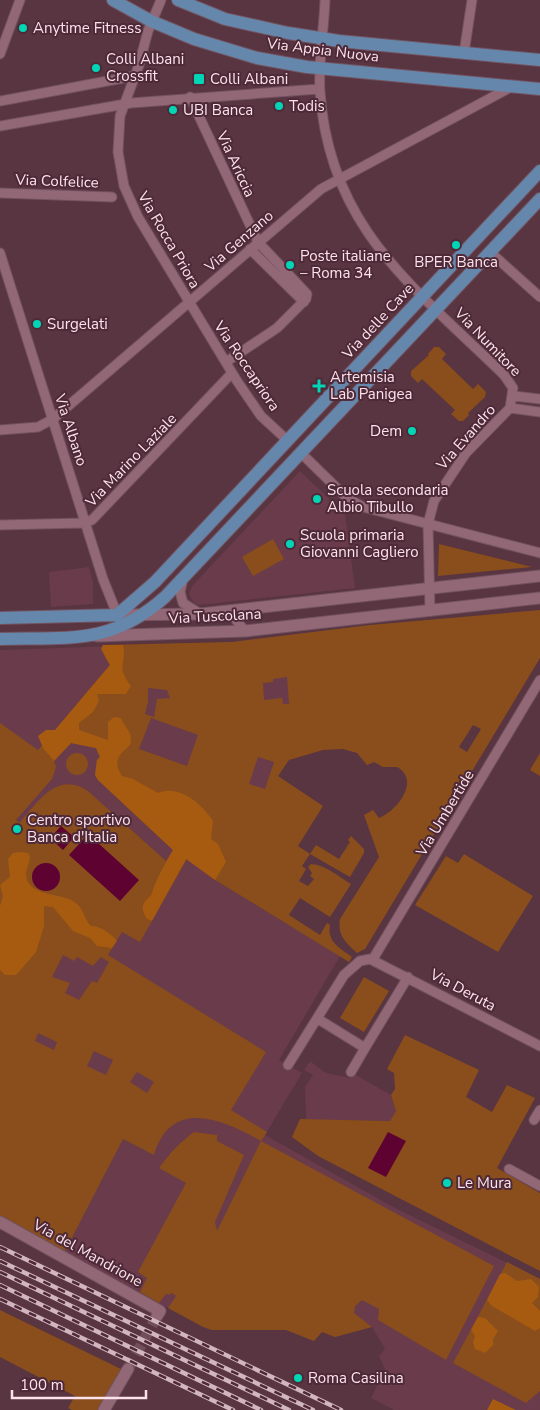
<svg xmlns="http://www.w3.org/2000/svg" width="540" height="1410" viewBox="0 0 540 1410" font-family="'Nunito Sans',sans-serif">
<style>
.built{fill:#693b4b}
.green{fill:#894e1b;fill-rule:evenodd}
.forest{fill:#a65b10}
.water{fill:#5e0232}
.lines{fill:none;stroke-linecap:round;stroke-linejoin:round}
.secondary-tunnel{stroke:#714e5a;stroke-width:11;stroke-dasharray:11 5.5;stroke-linecap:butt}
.street-casing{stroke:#72525f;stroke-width:11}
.secondary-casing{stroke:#72525f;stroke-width:13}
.primary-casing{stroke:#72525f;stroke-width:14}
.street{stroke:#936876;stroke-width:9}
.secondary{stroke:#936876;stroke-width:11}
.primary{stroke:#6587ab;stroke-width:12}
.rail-casing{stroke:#d2b6bf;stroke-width:4.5}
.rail{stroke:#4e2937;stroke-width:2.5;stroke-dasharray:8;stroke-linecap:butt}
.poi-dot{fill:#01d5b6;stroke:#4e2937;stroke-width:2}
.labels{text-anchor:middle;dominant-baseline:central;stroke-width:4;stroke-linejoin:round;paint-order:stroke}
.poi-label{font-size:15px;fill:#fce3eb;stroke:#4e2937;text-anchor:start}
.street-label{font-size:15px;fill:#fce3eb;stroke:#4e2937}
</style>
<rect width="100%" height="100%" fill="#593441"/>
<path class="built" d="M300 471 345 514 355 588 209 604 198 605 193 602 189 594 192 586Z
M89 567 93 582V604L51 607 49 572Z
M370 625 215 880 340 956 279 1060 302 1073 265 1135 395 1208 540 1279V1410H394L371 1398 385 1369 379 1356 385 1349 372 1327 335 1337 322 1332 314 1341 286 1330H212L203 1327 0 1216V650L232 642Z
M310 1061 326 1073 351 1078 354 1074 391 1095 396 1111 390 1121 306 1120 305 1087 313 1075 304 1070Z"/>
<path class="green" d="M434 347H439L446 354 442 359 473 389 478 384 486 392 485 397 468 413 469 415 463 421H459L451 414 455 410 422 379 418 383 411 376V371L429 355 428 354Z
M273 539 284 559 253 576 242 557Z
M439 544 532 567 438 576Z
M540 610V658L365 949 357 953C346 943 337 935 340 919L379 857 364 815 373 810 379 818C397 811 421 780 397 767H383L374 762 367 765 357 753 343 749 323 750 289 760 278 776 323 806 298 846 310 854 316 845 339 859 350 842 348 840 351 836 364 849V853L350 877 310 854 302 866 306 869 299 881 308 886 314 879 310 876 312 873 308 867 311 864C326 865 338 876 351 884L330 917 300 898 289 915 320 935 327 923 330 925C327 942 340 948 352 957L349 962 215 880 187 859 140 942 122 932 108 955 266 1052 231 1110 267 1132 261 1141 494 1266 446 1360 378 1320 379 1309 362 1300 355 1306 354 1313 372 1327 335 1337 322 1332 314 1341 286 1330H212L203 1327 168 1308 176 1296 172 1293 169 1295 166 1294 159 1303 140 1292 147 1278 138 1272 186 1183 159 1168C169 1154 180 1142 194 1132L217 1135V1141L244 1155 215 1222 217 1231 261 1141C223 1119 171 1097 154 1155L123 1139 65 1251 0 1216V723L38 750 110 665 105 657 103 645 232 642 370 625ZM287 677 289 704H283L282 698 264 700 263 683 273 682V679ZM148 688 167 690 170 698 157 699 154 717 145 714 148 702ZM151 718 198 735 187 766 139 749ZM473 725 481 729 467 752 459 747ZM71 743 96 748 100 757 97 760 95 775 98 780 173 850 166 861 88 791C57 770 38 802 19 823L16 820 52 779 56 767 54 761ZM258 757 274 762 265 789 249 784ZM63 955 74 961 77 957 93 966 101 957 109 962 97 983 92 981 79 1000 65 993 70 983 52 977ZM38 1033 57 1042 54 1050 35 1041ZM94 1051 113 1060 106 1075 87 1066ZM137 1072 154 1082 147 1093 130 1082Z
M540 753V776L530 770Z
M66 764a11 11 0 1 1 22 0a11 11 0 1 1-22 0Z
M464 854 533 896 498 952 415 905 446 856 458 863Z
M364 977 389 991 364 1032 340 1018Z
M405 1035 479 1070 466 1097 492 1112 507 1085 535 1098 497 1168 540 1193V1271L318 1156 292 1137 300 1119 390 1121 396 1111 391 1095 395 1089 394 1073 387 1069Z
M507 1262 540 1279V1391L526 1403 453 1363Z
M0 1310 123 1370 100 1410H72L68 1408 75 1396 0 1357Z"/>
<path class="forest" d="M103 645H123C127 667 115 664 131 686L126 694H97L99 701 93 712 79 723V730L108 740V722L114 717 121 718C125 729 134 732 130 745 119 755 112 760 122 776L133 779 158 793C179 784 202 804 213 821L211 839 218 844 226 862 215 880 186 859 152 921 146 918C144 913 141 909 144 903 146 899 150 898 152 893 155 881 166 862 173 850L98 780 95 775 97 760 100 757 96 748 71 743 54 761 43 748 38 736 46 730H55L110 665 101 649Z
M21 852 28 853 30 856C30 862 26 869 26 875 27 896 60 893 73 901 84 907 83 918 91 926 101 926 110 933 117 941L112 948 97 946 90 938 73 931 53 907 44 906V926L36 952 16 975H5L0 970V906L3 896 0 885 10 877 8 859 13 853Z
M505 1273 517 1281 531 1279 539 1287 538 1297 532 1303 540 1311V1328L535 1331 492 1306 487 1300 500 1274Z
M478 1317 485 1318 498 1331 493 1339V1345L485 1353 475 1349 473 1342 475 1336 471 1330Z
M493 1399 516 1410H487Z"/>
<path class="water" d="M61 826 74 837 63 850 50 838Z
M88 834 139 880 120 901 69 855Z
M32 877a14 14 0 1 1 28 0a14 14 0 1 1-28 0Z
M388 1132 406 1141 386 1177 368 1168Z"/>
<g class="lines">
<path class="secondary-tunnel" d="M128 1369 157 1316"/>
<defs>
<path id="street" d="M161 0 148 31 139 65 120 116 118 152 124 186 138 217 237 381 261 416 287 440
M325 0C324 30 318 61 320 91 329 228 414 287 504 375L513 388 510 408 466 453 434 501 428 524 430 611
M464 53 472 0
M0 54 20 0
M190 97 258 242 307 294 306 299 277 328 226 362
M0 101 134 76
M0 126 131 103 319 89
M0 193 112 197
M250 249 304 302
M490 252 540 297
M0 253 103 579 119 619
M514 396 540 399
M510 408 540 412
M0 430 38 427 53 419 321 189 511 87
M301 453 347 498 363 507 540 553
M0 525 83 523 92 520 232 373
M183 579 180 592 183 603 199 613
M242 610 236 620 245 631
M373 959 540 680
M318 1019 365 1048 408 977
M288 1065 344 975 360 961 370 959 540 1046
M351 1072 365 1048
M534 1120 540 1110
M509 1169 540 1186"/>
<path id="secondary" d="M117 615 200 614 540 576
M97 636 245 631 540 598
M0 1222 160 1311 157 1316
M104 1410 128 1369"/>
<path id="primary" d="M113 0 151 21 194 39 257 58 307 67 540 89
M178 0 225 19 288 33 339 41 540 60
M0 618 117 615 155 582 540 171
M0 639C68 637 110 646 165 597L540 199"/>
</defs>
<use href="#street" class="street-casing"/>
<use href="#secondary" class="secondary-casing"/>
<use href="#primary" class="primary-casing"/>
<use href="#street" class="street"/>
<use href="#secondary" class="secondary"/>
<use href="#primary" class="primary"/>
<defs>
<path id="rail" d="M0 1247 341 1410
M0 1261 313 1410
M0 1272 289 1410
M0 1285 261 1410
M0 1299 233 1410"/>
</defs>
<use href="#rail" class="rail-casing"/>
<use href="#rail" class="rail"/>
</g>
<g class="poi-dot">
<circle cx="23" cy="28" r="5"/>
<circle cx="96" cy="68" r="5"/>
<rect x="193" y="73" width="12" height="12" rx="2.5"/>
<circle cx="279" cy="106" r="5"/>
<circle cx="173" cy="110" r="5"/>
<circle cx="456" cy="245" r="5"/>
<circle cx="290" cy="265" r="5"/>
<circle cx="37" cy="324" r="5"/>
<path d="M316.5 378.5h5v5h5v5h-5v5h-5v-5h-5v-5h5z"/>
<circle cx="412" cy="431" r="5"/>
<circle cx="317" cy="499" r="5"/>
<circle cx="290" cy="544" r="5"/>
<circle cx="17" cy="829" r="5"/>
<circle cx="447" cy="1183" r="5"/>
<circle cx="298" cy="1378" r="5"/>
</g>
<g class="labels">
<g class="poi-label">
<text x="33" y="28">Anytime Fitness</text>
<text x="106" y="59">Colli Albani<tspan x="106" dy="17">Crossfit</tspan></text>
<text x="210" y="79">Colli Albani</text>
<text x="289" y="106">Todis</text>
<text x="183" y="110">UBI Banca</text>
<text x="300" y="256">Poste italiane<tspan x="300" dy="17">– Roma 34</tspan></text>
<text x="456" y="262" text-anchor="middle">BPER Banca</text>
<text x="47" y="324">Surgelati</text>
<text x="330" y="377">Artemisia<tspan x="330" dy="17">Lab Panigea</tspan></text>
<text x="402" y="431" text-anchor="end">Dem</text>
<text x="327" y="490">Scuola secondaria<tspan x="327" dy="17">Albio Tibullo</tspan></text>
<text x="300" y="535">Scuola primaria<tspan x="300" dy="17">Giovanni Cagliero</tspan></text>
<text x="27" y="820">Centro sportivo<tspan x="27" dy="17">Banca d'Italia</tspan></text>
<text x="457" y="1183">Le Mura</text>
<text x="308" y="1378">Roma Casilina</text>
</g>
<g class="street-label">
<text transform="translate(323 50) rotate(7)">Via Appia Nuova</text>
<text transform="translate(236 164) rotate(65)">Via Ariccia</text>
<text transform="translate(57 181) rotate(2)">Via Colfelice</text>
<text transform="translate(169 240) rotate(60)">Via Rocca Priora</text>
<text transform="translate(239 241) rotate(-41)">Via Genzano</text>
<text transform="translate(378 321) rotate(-47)">Via delle Cave</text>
<text transform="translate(488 342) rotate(46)">Via Numitore</text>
<text transform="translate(247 366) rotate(56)">Via Roccapriora</text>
<text transform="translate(71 430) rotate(72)">Via Albano</text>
<text transform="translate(466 437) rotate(-49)">Via Evandro</text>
<text transform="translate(131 460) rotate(-46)">Via Marino Laziale</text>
<text transform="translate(215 616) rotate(-3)">Via Tuscolana</text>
<text transform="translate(445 813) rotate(-59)">Via Umbertide</text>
<text transform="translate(463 990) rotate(28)">Via Deruta</text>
<text transform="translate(88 1253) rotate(29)">Via del Mandrione</text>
</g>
</g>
<path d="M12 1390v8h134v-8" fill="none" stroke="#fce3eb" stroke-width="2.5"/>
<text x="20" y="1390" font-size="15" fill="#fce3eb" stroke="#4e2937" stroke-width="4" paint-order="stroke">100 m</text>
</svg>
